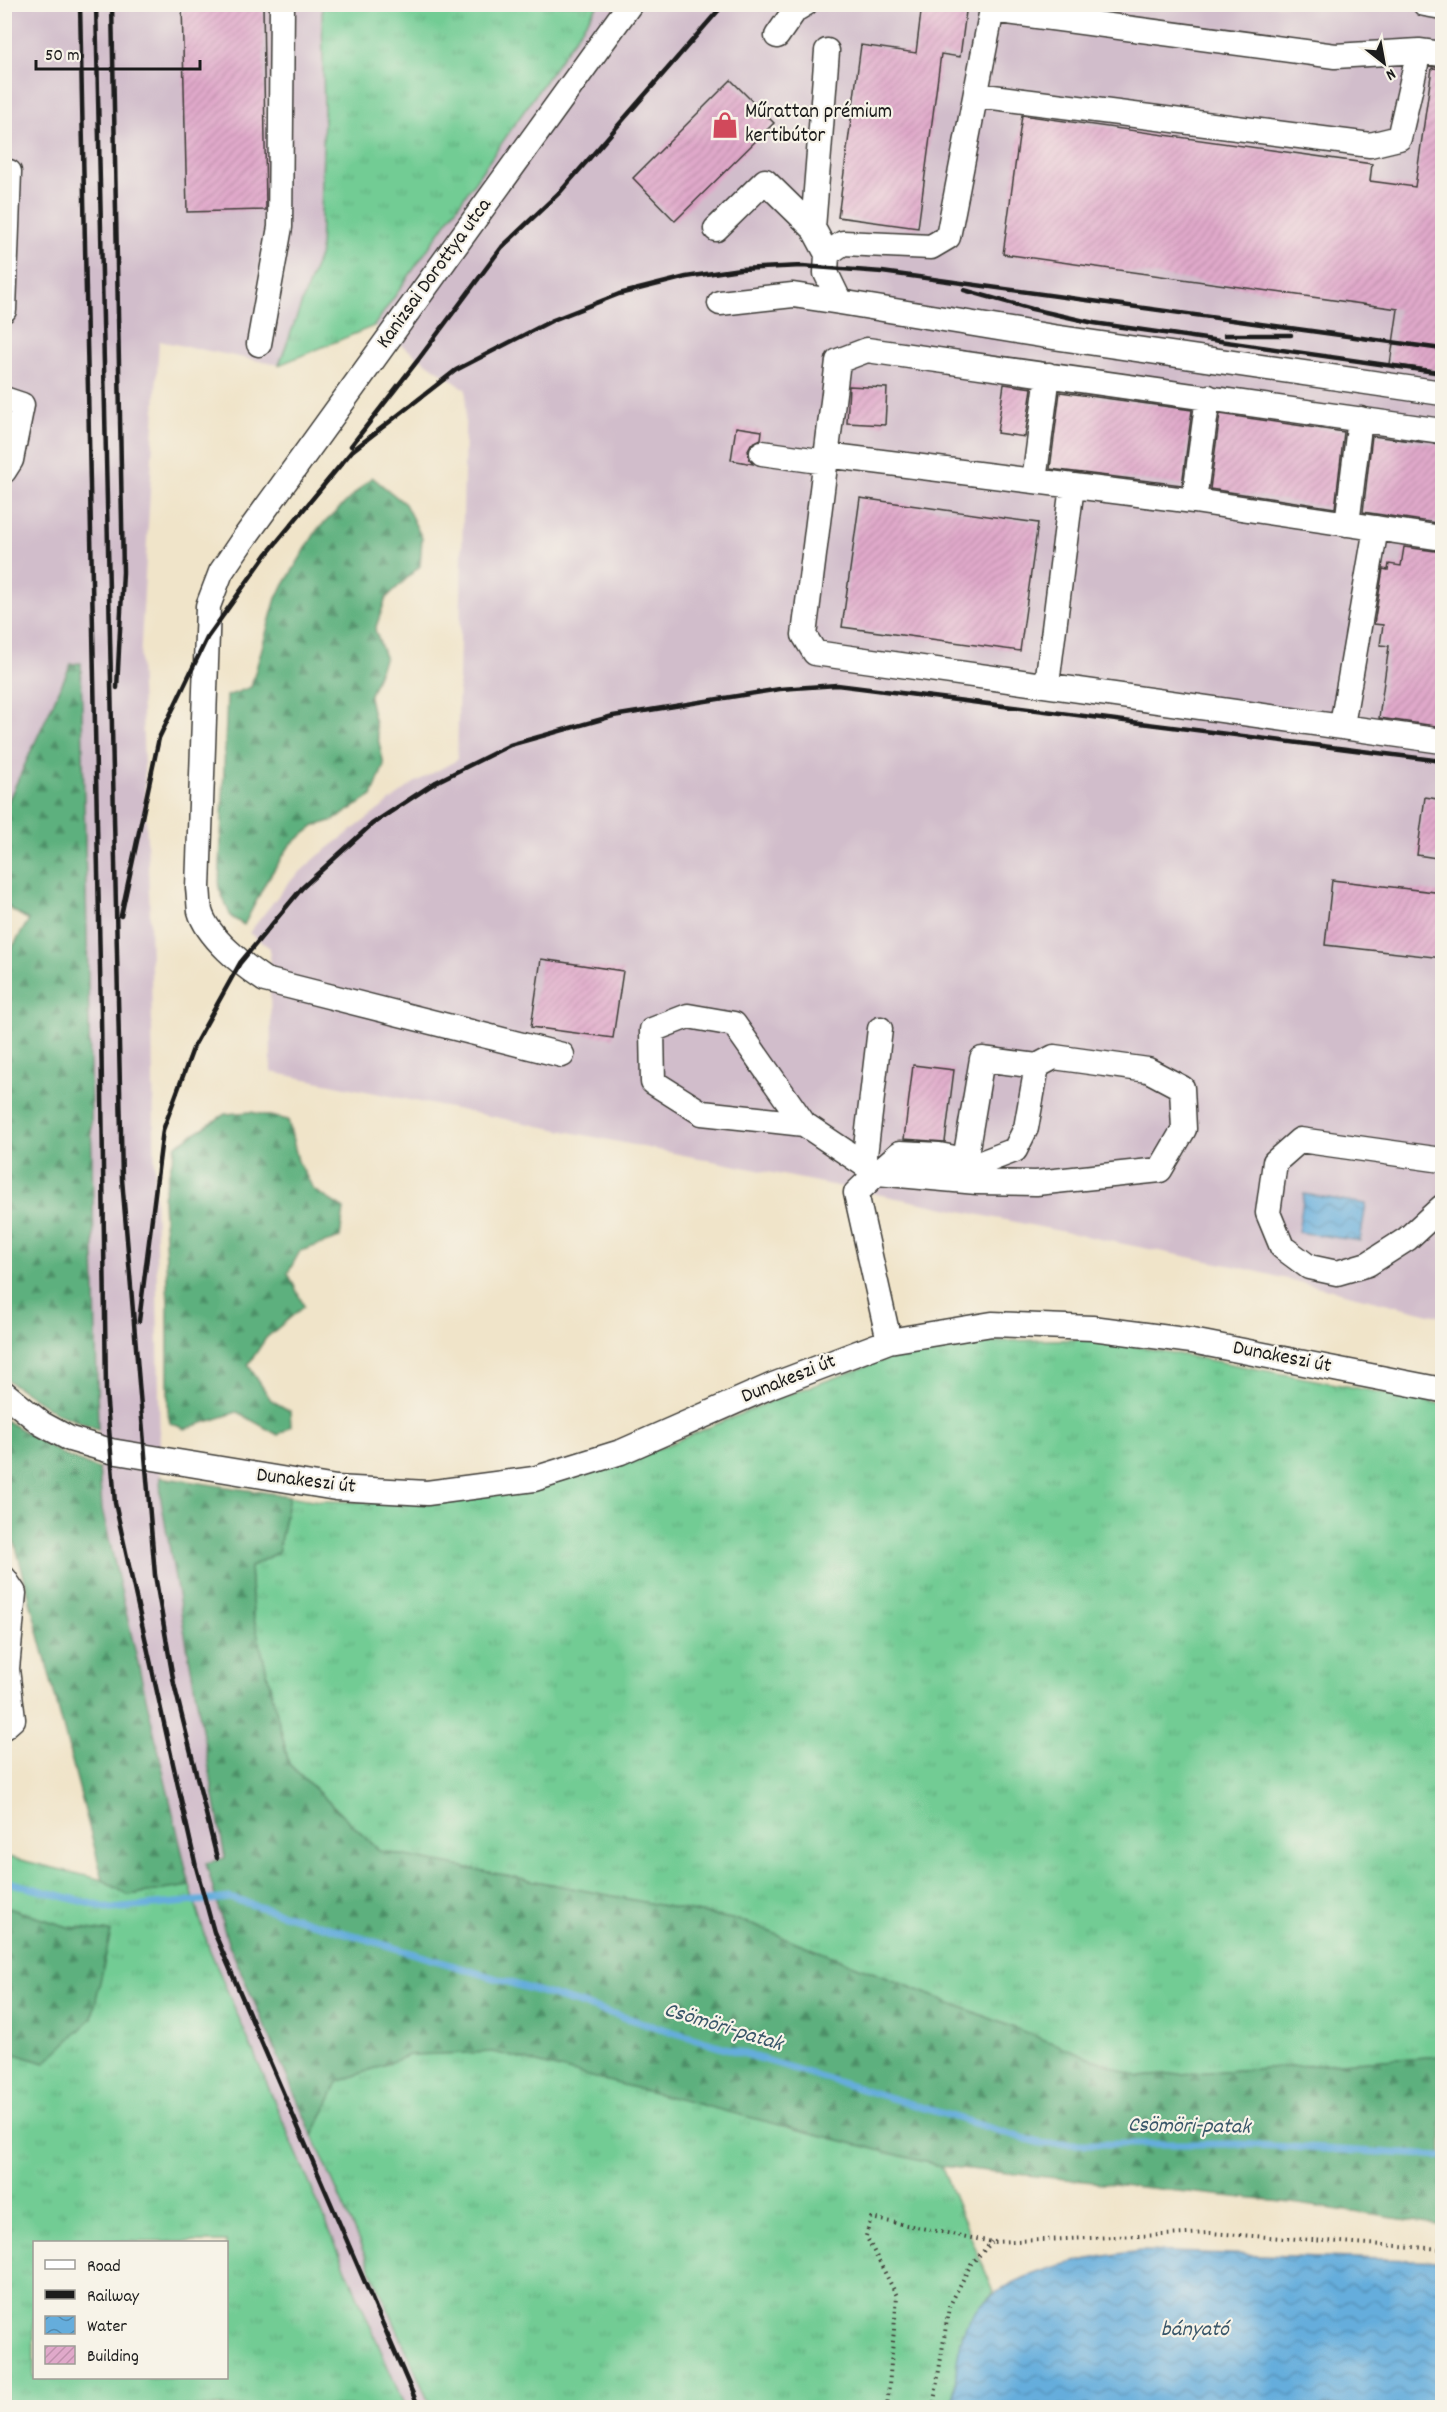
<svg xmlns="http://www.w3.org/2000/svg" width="1447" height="2412" viewBox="0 0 1447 2412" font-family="Dekko,sans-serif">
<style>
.industrial{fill:#d1bdcb}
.grass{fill:url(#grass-tufts);stroke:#477458;stroke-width:1.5;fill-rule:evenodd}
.forest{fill:url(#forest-firs);stroke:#3c664d;stroke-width:1.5}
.water{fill:url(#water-waves);stroke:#40647c;stroke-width:1.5}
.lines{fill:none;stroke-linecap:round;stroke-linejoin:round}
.stream{stroke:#65addc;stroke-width:7}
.building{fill:url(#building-hatch)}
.minor-casing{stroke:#3c3a36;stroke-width:27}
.path{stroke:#3c3a36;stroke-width:4;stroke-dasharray:1.5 4.5;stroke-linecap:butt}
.minor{stroke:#fff;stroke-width:24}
.rail{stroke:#1c1c1c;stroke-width:4.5}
.labels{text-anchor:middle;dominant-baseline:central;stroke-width:4.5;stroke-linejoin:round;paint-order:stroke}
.poi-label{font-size:21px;fill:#1c1c1c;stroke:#f7f3e8;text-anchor:start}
.street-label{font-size:21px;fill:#1c1c1c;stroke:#f7f3e8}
.water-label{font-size:22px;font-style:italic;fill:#395669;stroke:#f7f3e8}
</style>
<defs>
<pattern id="grass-tufts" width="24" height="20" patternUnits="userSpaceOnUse" patternTransform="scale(1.5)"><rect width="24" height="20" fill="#72cc94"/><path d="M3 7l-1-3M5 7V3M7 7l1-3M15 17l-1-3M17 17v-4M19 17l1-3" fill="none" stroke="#62af7f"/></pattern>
<pattern id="forest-firs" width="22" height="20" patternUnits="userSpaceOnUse" patternTransform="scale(1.5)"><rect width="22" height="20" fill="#5db07e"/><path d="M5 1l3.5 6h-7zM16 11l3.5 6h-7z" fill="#4c8e66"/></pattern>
<pattern id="water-waves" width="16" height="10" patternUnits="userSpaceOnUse" patternTransform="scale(1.5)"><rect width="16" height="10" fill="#65addc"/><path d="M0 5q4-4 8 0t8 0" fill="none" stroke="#528cb2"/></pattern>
<pattern id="building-hatch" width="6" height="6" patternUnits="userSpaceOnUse" patternTransform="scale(1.5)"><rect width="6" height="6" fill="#e0a9ca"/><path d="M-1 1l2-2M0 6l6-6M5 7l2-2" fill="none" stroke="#c091ad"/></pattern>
</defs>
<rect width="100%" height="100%" fill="#f7f3e8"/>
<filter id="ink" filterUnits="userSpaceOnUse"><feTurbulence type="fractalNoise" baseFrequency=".0167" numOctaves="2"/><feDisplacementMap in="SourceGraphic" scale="12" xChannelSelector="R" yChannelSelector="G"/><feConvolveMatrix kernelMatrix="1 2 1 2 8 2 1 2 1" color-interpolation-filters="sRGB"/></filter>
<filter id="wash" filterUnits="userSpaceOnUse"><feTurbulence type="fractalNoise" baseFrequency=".008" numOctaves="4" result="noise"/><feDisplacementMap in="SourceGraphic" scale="24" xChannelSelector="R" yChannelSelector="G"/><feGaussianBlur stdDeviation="1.35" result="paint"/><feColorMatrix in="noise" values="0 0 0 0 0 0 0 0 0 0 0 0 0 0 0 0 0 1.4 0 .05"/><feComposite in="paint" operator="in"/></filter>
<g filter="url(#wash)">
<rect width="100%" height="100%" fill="#f0e4c9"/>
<path class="industrial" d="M5 5H322L324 114 320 253 279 365 159 341 140 660 150 918 161 1500 226 1858 206 1863 227 1940 431 2407H405L209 1948 186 1871 102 1509 98 1429 81 663 71 664 5 808Z
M598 5H1442V1317L1238 1267 271 1072 270 948 249 933 289 882 318 856 414 783 457 760 466 390 374 326Z"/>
<path class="grass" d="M322 5H598L374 326 279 365 320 253 324 114Z
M1098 1339 1442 1404V2056L1139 2077 742 1921 380 1851 289 1764 253 1615 250 1567 278 1552 289 1496 319 1501 429 1503 629 1461 776 1399 892 1357 999 1341Z
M4 1856 103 1880 128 1895 190 1886 209 1948 405 2407H5V2051L45 2063 111 1932 68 1927 5 1907ZM34 2242H226V2378H34Z
M494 2052 941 2166 994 2292C957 2328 957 2359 954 2407H431L313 2136 338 2082 409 2055Z"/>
<path class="forest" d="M372 477 405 504 422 538 420 566 386 598 375 630 385 657 369 697 384 765 372 796 334 820 315 826 290 845 266 882 244 925 231 917 219 888 227 696 251 687 276 598 317 530Z
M81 663 98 1429 58 1414 4 1378 5 959 29 920 5 906V808L71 664Z
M251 1112 288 1120 298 1161 314 1190 344 1209 340 1238 300 1251 288 1273 304 1306 266 1338 248 1365 271 1400 290 1411 291 1426 278 1435 237 1412 185 1429 170 1423 168 1413V1304L163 1197 176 1145 225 1114Z
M5 1420 66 1456 99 1469 102 1509 190 1886 128 1895 103 1880 15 1543 5 1539Z
M160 1477 289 1496 278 1552 250 1567 253 1615 289 1764 380 1851 742 1921 1139 2077 1442 2056V2225L1292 2203 941 2166 494 2052 409 2055 338 2082 313 2136 227 1940 206 1863 225 1858 161 1500Z
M5 1907 68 1927 111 1932 92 2018 45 2063 5 2051Z"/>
<path class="water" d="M1304 1194 1366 1204 1360 1241 1298 1232Z
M1141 2251 1442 2261V2407H954C956 2381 955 2351 966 2326 991 2272 1088 2257 1141 2251Z"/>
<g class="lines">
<path class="stream" d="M4 1881 111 1909 230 1898 1043 2144H1239L1442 2156"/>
</g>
<g id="blocks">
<path class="building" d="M182 4H263L266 210 187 212Z
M922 4H967L960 57 941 54 918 228 838 217 861 45 916 53Z
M1432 68 1443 69V371L1390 364 1398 309 1003 254 1022 115 1372 164 1370 181 1415 187Z
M731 80 774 123 675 221 633 178Z
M1004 384 1032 388 1025 437 997 433Z
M849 386 887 388 885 425 847 423Z
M1060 392 1192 410 1182 485 1050 469Z
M1220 414 1344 432 1335 508 1210 489Z
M736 427 762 431 761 439 751 444 748 450 749 458 753 464 731 460Z
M1372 436 1443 445V524L1363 512Z
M860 498 1038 523 1020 651 842 627Z
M1404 547 1443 552V727L1379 718 1389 646 1380 645 1383 625 1374 624 1383 569 1388 570 1389 564 1401 566Z
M1425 797 1443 800V859L1417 855Z
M1332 880 1443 893V958L1325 945Z
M541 959 623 971 613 1038 531 1027Z
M913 1065 954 1070 945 1142 904 1139Z"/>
</g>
</g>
<g filter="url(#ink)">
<use href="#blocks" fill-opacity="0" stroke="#3c3a36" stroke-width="1.5"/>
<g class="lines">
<defs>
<path id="minor" d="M993 4 948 237 931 247 843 243 827 254 826 273 840 302 1053 337 1442 393
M1425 4 1442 7
M992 10 1335 56 1419 51 1442 54
M777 36 795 10 805 4
M977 95 1370 145 1399 138 1419 51
M4 172H9L4 310
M716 229 765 181 813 228
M827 254 813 228 827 51
M720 303 793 295 840 302
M259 344 280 227 282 4
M4 399 22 405 11 460 4 471
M1442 431 867 350 838 361 804 635 815 653 1442 741
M762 453 826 462
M826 455 1194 501 1442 538
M1034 481 1048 375
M1194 501 1208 397
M1347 524 1360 419
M1047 684 1072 486
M1342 725 1376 528
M562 1055 265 980C244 966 207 937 200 911 199 904 199 895 198 888L208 606 221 572 240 544 630 4
M804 1124 734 1024 688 1016 652 1030 653 1082 702 1113 804 1124 877 1173 900 1153 939 1155 981 1163 1015 1150 1026 1128 1037 1066 1054 1057 1148 1070 1182 1088 1184 1129 1160 1170 1036 1183 977 1182 877 1173 856 1193 889 1341
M965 1160 982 1059 1037 1066
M1442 1160 1300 1140 1275 1162 1268 1213 1282 1247 1309 1267 1337 1273 1368 1264 1407 1239 1442 1207
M864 1164 880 1029
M4 1393 42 1424 70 1439 111 1451 336 1488 427 1493 534 1479 621 1452 773 1385 889 1341 992 1324 1092 1328 1192 1341 1442 1390
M4 1578 14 1593 7 1669
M4 1668 7 1669 13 1719 4 1727"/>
</defs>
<use href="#minor" class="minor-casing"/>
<path class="path" d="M887 2408 897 2296 866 2236 871 2218 992 2242 1210 2233 1442 2249
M933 2408 949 2307 971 2264 992 2242"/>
<use href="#minor" class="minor"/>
<path class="rail" d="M80 4 101 1015 106 1391 115 1503 196 1867 214 1932 419 2408
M96 4 122 1179 155 1575 174 1684 217 1858
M112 4 123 572 117 688
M964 290 1032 309 1094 323 1442 373
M1225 335H1291
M351 446 418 360 502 247 561 191 724 4
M121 916 159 738 207 638 266 555 352 451 456 370 553 320 619 294 686 277 740 269 802 266 882 272 1442 349
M139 1321 163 1130 194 1046 240 963 302 888 372 824 436 782 510 745 613 716 780 689 837 685 1442 761"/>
</g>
</g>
<defs>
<symbol id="shop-bare" viewBox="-9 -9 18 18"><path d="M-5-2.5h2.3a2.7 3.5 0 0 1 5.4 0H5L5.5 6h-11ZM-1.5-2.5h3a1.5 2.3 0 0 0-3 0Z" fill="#d1495b" stroke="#f7f3e8" stroke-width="2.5" paint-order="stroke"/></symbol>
</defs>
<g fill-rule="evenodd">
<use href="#shop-bare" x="706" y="106" width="38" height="38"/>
</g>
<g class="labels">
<g class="poi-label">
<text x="745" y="113">Műrattan prémium<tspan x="745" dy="24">kertibútor</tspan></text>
</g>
<g class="street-label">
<text transform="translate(435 274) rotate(-54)">Kanizsai Dorottya utca</text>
<text transform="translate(1282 1358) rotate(11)">Dunakeszi út</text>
<text transform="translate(789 1380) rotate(-22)">Dunakeszi út</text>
<text transform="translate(306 1482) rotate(7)">Dunakeszi út</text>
</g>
<g class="water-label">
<text transform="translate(723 2028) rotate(17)">Csömöri-patak</text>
<text transform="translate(1189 2127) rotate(1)">Csömöri-patak</text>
<text x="1195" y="2330">bányató</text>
</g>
</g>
<rect width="1447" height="2412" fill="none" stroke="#f7f3e8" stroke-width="24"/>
<rect x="33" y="2241" width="195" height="138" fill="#f7f3e8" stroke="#9f9d96" stroke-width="1.5"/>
<rect x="45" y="2260" width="30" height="9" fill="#ffffff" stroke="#9f9d96" stroke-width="1.5"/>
<text x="87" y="2271" font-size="18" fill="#1c1c1c">Road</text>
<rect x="45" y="2290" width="30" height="9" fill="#1c1c1c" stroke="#9f9d96" stroke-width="1.5"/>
<text x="87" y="2301" font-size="18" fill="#1c1c1c">Railway</text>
<rect x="45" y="2316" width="30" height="18" fill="url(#water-waves)" stroke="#9f9d96" stroke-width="1.5"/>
<text x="87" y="2331" font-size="18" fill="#1c1c1c">Water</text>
<rect x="45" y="2346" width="30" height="18" fill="url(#building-hatch)" stroke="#9f9d96" stroke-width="1.5"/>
<text x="87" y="2361" font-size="18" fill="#1c1c1c">Building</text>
<g transform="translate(1384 63) rotate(149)" stroke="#f7f3e8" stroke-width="4.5" paint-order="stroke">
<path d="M0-4.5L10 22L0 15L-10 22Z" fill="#1c1c1c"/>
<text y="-9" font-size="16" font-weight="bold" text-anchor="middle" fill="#1c1c1c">N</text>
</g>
<path d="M36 60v9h164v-9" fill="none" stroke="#1c1c1c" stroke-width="3"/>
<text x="45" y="60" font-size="18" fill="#1c1c1c" stroke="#f7f3e8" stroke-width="4.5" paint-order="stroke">50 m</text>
</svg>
